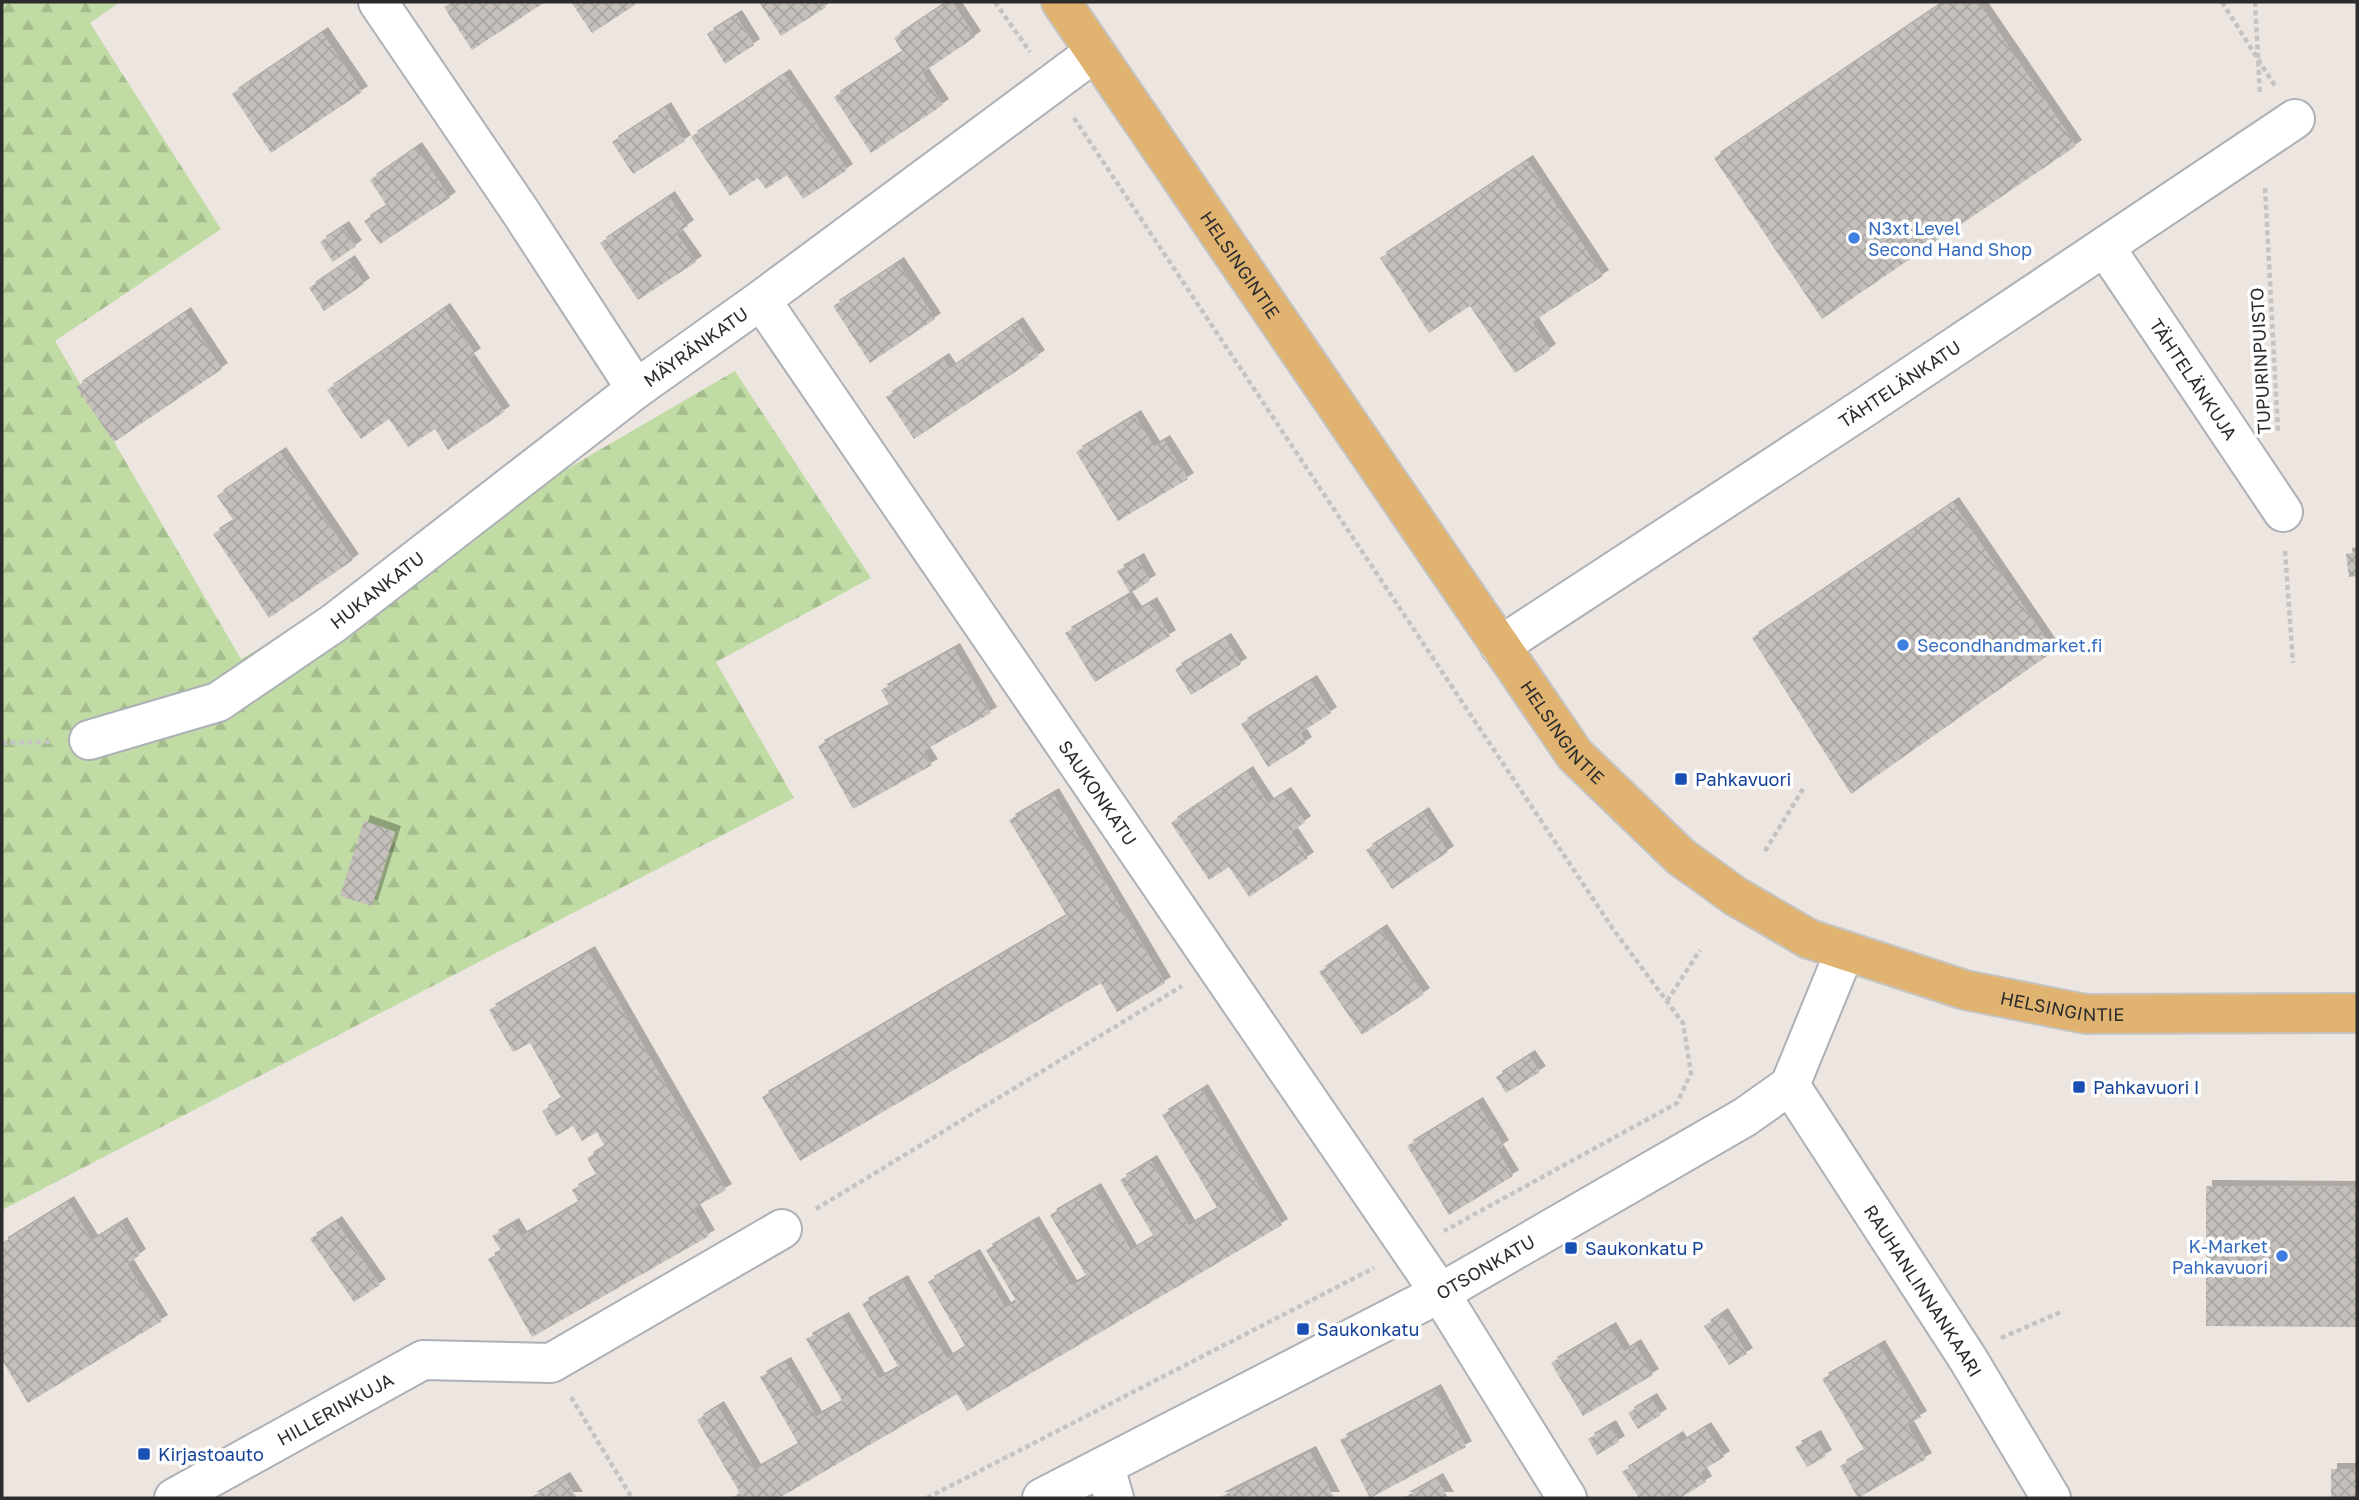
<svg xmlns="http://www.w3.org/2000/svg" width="2359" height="1500" viewBox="0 0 2359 1500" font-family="'Golos Text',sans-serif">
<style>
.forest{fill:url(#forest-firs)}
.building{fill:url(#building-cross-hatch);filter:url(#shadow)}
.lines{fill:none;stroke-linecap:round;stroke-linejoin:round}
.minor-casing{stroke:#adb0b6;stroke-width:42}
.major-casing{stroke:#c4c4c4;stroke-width:42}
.path{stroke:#c4c4c4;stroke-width:4.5;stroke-dasharray:5 3.5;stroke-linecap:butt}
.minor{stroke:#fff;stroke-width:38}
.major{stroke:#e0b371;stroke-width:38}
.shop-dot{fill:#3f7fe0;stroke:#fff;stroke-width:2.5}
.transit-dot{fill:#1a4fb4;stroke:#fff;stroke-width:2.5}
.labels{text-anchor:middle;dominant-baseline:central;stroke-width:7;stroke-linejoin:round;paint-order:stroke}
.shop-label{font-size:18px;fill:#366cbe;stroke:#fff;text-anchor:start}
.street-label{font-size:18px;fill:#2c2c2c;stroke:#fff}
.transit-label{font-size:18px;fill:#164399;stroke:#fff;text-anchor:start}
</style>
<defs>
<pattern id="forest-firs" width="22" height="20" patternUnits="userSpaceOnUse" patternTransform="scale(1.75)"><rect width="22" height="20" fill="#c0dba4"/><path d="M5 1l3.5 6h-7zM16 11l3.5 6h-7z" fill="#a5bc8d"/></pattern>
<pattern id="building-cross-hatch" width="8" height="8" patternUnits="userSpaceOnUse" patternTransform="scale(1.75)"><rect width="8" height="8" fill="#c5c0bb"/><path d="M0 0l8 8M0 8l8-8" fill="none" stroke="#a9a5a1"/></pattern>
<filter id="shadow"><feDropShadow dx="6" dy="-6" stdDeviation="0" flood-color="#0004"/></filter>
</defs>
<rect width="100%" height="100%" fill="#ece5e0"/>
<path class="forest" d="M2 2H120L90 23 221 229 55 341 241 659 735 371 871 578 716 662 794 798 2 1210Z"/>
<path class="building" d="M452 2H545L472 50 444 7Z
M571 2H633L635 5 592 33Z
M759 2H823L826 7 781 36Z
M948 2H952L975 37 922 73 943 105 871 153 834 97 903 52 894 38Z
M1944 2H1978L2076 146 1822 319 1714 158Z
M736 16 754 45 725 64 707 34Z
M322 33 362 92 271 153 232 94Z
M784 75 847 170 803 199 787 175 766 189 758 178 730 196 691 137Z
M665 108 685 141 633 174 612 142Z
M416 148 450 198 380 244 364 221 387 206 370 180Z
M1527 161 1603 276 1532 322 1550 350 1515 373 1470 306 1429 333 1380 258Z
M669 197 688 226 676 234 696 262 638 300 600 243Z
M343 227 356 246 333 262 320 242Z
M349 261 364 284 324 311 309 288Z
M898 263 935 319 870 363 833 306Z
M444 309 475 354 468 359 504 412 448 450 435 429 408 447 389 419 361 439 327 390Z
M185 313 222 369 114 442 76 387Z
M1017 323 1039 356 914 439 886 397 943 359 950 369Z
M1135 416 1154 447 1164 441 1188 479 1118 521 1076 452Z
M280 453 353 560 269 618 213 534 234 521 217 496Z
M1953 503 2054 651 1851 794 1752 638Z
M2357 552V576L2349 577 2346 554Z
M1138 559 1150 581 1130 593 1117 571Z
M1126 597 1136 612 1151 603 1170 636 1095 682 1065 633Z
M1225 639 1241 664 1191 695 1175 669Z
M954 649 991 713 923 751 932 765 853 809 818 746 890 706 881 690Z
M1311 681 1331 713 1300 733 1306 743 1268 767 1241 724Z
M1247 772 1268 804 1285 793 1305 822 1291 832 1308 858 1249 897 1229 867 1209 880 1171 823Z
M1053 794 1165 983 1117 1012 1101 983 800 1161 762 1097 1067 916 1009 820Z
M1423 813 1448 852 1392 889 1366 850Z
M364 821 395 832 372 906 340 896Z
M1381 930 1424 994 1362 1035 1319 972Z
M589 952 726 1190 693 1208 709 1236 532 1337 488 1259 502 1252 492 1236 513 1224 521 1237 579 1203 572 1190 597 1176 587 1158 605 1147 597 1132 582 1141 573 1126 556 1136 542 1111 562 1099 530 1043 513 1052 489 1010Z
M1529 1056 1540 1072 1506 1093 1496 1077Z
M1202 1090 1282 1225 967 1411 957 1394 779 1498H731L740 1493 697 1420 718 1407 755 1470 799 1445 760 1377 785 1363 816 1417 843 1402 806 1339 843 1318 879 1379 899 1368 862 1304 902 1281 947 1359 966 1347 928 1282 974 1255 1005 1308 1017 1302 986 1250 1033 1222 1071 1286 1087 1277 1050 1215 1095 1189 1131 1251 1154 1237 1120 1180 1151 1161 1189 1226 1218 1209 1162 1115Z
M1477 1103 1503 1146 1497 1150 1513 1176 1449 1215 1407 1146Z
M2206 1186 2357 1187V1327L2206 1326Z
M68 1202 92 1241 121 1223 140 1255 127 1264 162 1321 28 1403 2 1360V1243Z
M336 1222 380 1285 354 1302 310 1239Z
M1722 1314 1747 1354 1729 1365 1704 1326Z
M1610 1328 1624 1352 1635 1345 1653 1375 1583 1416 1551 1363Z
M1879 1346 1921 1417 1907 1425 1926 1459 1858 1498 1840 1466 1865 1451 1822 1379Z
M1435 1390 1466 1447 1370 1498 1340 1440Z
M1651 1399 1661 1415 1638 1429 1628 1413Z
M1610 1426 1619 1442 1597 1455 1588 1439Z
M1705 1428 1724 1457 1700 1472 1706 1482 1680 1498H1639L1622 1472 1677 1437 1681 1443Z
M1815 1436 1826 1456 1807 1467 1795 1447Z
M1310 1452 1334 1498H1218Z
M2331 1469H2357V1498H2331Z
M564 1478 577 1498H530Z
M1437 1479 1448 1498H1403Z"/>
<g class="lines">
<defs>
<g id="minor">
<path d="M378 2 520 211 636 389"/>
<path id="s1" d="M2105 247 2283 512"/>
<path id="s2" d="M761 300 1440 1293 1567 1498"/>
<path id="s3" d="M1500 646 1865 407 2295 119"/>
<path id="s4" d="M89 740 218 702 334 623 636 389 761 300 1095 52"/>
<path id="s5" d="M1790 1085 1968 1359 2051 1498"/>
<path d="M1105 1467 1114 1498"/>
<path id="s6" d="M174 1498 423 1360 551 1363 782 1229"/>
<path id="s7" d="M1042 1498 1440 1293 1745 1117 1790 1085 1845 951"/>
</g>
<g id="major">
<path id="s8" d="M1061 2 1575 755 1681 857 1735 896 1809 939 1965 990 2086 1014 2357 1013"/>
</g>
</defs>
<use href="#minor" class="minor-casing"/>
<use href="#major" class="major-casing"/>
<path class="path" d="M995 2 1030 52
M2222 2 2275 86
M2255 2 2260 95
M1074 118 1613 929 1683 1023 1691 1073 1677 1103 1444 1231
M2265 188 2278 431
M2285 551 2293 663
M2 743 50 742
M1765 851 1803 789
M1667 1001 1700 950
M816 1209 1182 986
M2001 1338 2063 1311
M571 1397 632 1498
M927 1498 1374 1268"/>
<use href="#minor" class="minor"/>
<use href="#major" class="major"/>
</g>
<g class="shop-dot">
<circle cx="1854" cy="238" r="7"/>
<circle cx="1903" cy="645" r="7"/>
<circle cx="2282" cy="1256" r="7"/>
</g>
<g class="transit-dot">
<rect x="1674" y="772" width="14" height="14" rx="3.5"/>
<rect x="2072" y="1080" width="14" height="14" rx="3.5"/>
<rect x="1564" y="1241" width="14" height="14" rx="3.5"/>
<rect x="1296" y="1322" width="14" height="14" rx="3.5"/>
<rect x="137" y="1447" width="14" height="14" rx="3.5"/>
</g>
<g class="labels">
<g class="shop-label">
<text x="1868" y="228">N3xt Level<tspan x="1868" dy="21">Second Hand Shop</tspan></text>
<text x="1917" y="645">Secondhandmarket.fi</text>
<text x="2268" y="1246" text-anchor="end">K-Market<tspan x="2268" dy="21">Pahkavuori</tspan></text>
</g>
<g class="street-label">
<text stroke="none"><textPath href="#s8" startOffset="318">HELSINGINTIE</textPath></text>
<text stroke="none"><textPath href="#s4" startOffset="730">MÄYRÄNKATU</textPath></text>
<text transform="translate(2260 361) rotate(-93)">TUPURINPUISTO</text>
<text stroke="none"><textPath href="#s1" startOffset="159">TÄHTELÄNKUJA</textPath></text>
<text stroke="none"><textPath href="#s3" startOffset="478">TÄHTELÄNKATU</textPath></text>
<text stroke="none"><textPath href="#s4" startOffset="329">HUKANKATU</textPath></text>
<text stroke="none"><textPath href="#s8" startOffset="886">HELSINGINTIE</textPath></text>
<text stroke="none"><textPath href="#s2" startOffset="597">SAUKONKATU</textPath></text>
<text stroke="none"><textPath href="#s8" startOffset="1474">HELSINGINTIE</textPath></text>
<text stroke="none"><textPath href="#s7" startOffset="500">OTSONKATU</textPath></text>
<text stroke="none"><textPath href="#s5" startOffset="245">RAUHANLINNANKAARI</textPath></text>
<text stroke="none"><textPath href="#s6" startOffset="184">HILLERINKUJA</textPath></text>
</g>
<g class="transit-label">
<text x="1695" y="779">Pahkavuori</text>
<text x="2093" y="1087">Pahkavuori I</text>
<text x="1585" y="1248">Saukonkatu P</text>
<text x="1317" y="1329">Saukonkatu</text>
<text x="158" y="1454">Kirjastoauto</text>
</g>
</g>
<rect width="2359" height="1500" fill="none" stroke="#2c2c2c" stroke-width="7"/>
</svg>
